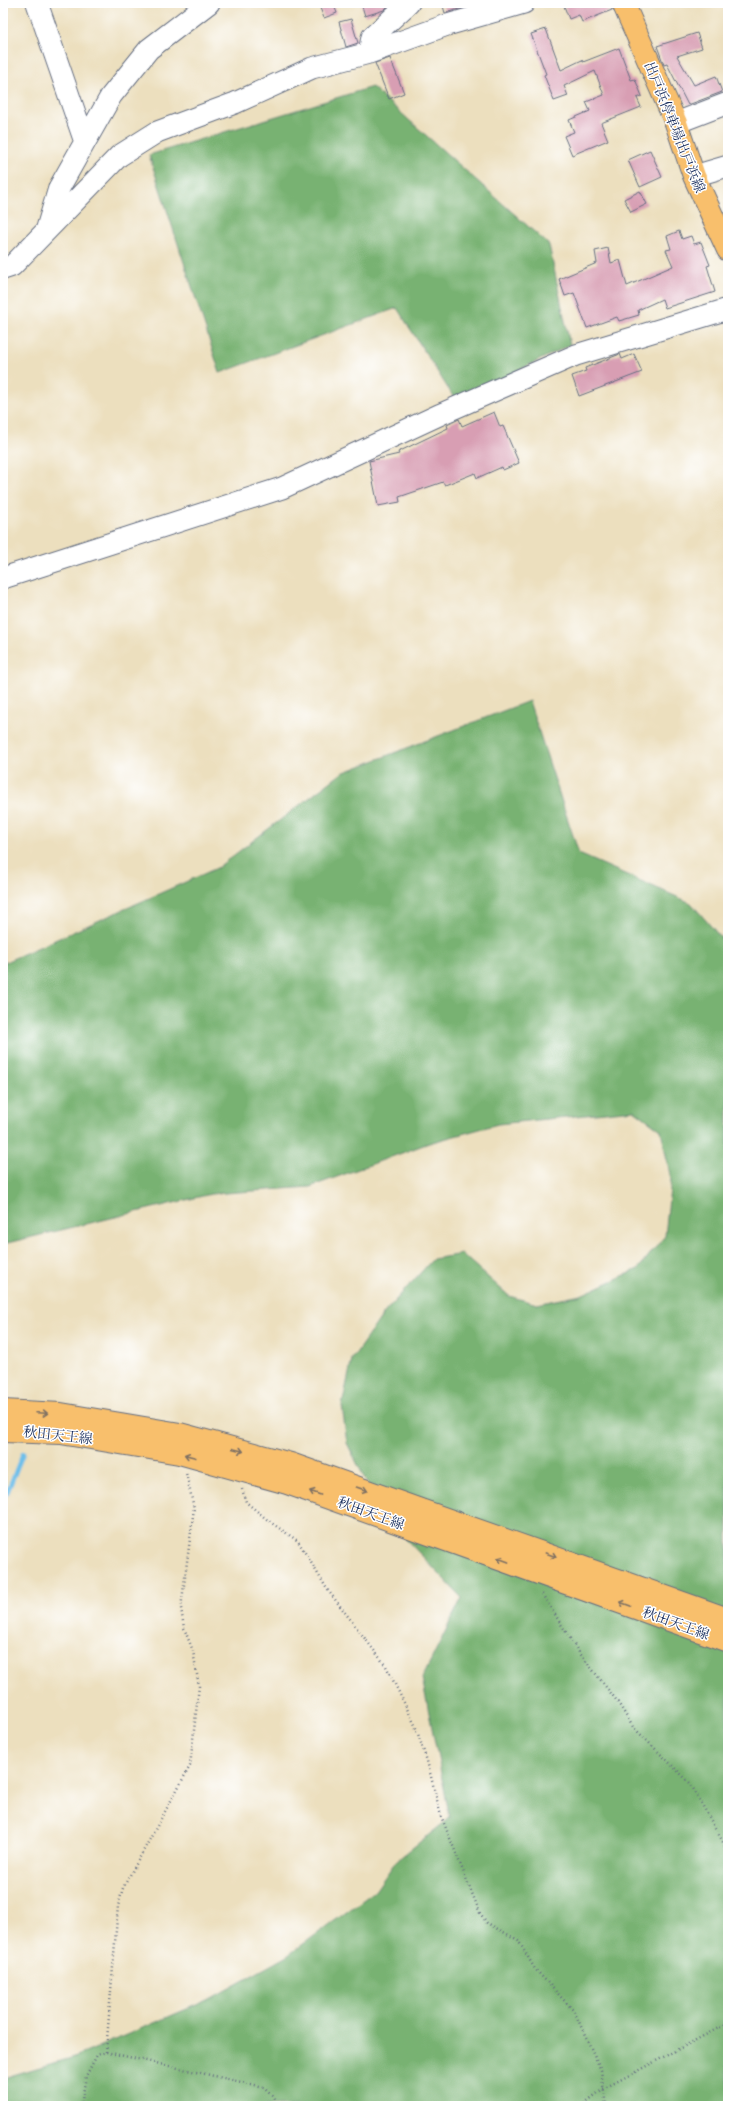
<svg xmlns="http://www.w3.org/2000/svg" width="731" height="2109" viewBox="0 0 731 2109" font-family="'Gentium Book Plus','Noto Serif JP',serif">
<style>
.forest{fill:#78b272;stroke:#4a7068}
.lines{fill:none;stroke-linecap:round;stroke-linejoin:round}
.stream{stroke:#6ebfea;stroke-width:4.5}
.building{fill:#d89eb3}
.minor-casing{stroke:#646d80;stroke-width:23}
.major-casing{stroke:#646d80;stroke-width:24}
.path{stroke:#646d80;stroke-width:2.5;stroke-dasharray:1 3;stroke-linecap:butt}
.minor{stroke:#fff;stroke-width:21}
.major{stroke:#f8bf6c;stroke-width:22}
.oneway{stroke:#7e7064}
.labels{text-anchor:middle;dominant-baseline:central;stroke-width:3;stroke-linejoin:round;paint-order:stroke}
.street-label{font-size:14px;fill:#1b2f5e;stroke:#fff}
</style>
<rect width="100%" height="100%" fill="#fff"/>
<filter id="ink" filterUnits="userSpaceOnUse"><feTurbulence type="fractalNoise" baseFrequency=".025" numOctaves="2"/><feDisplacementMap in="SourceGraphic" scale="8" xChannelSelector="R" yChannelSelector="G"/><feConvolveMatrix kernelMatrix="1 2 1 2 8 2 1 2 1" color-interpolation-filters="sRGB"/></filter>
<filter id="wash" filterUnits="userSpaceOnUse"><feTurbulence type="fractalNoise" baseFrequency=".012" numOctaves="4" result="noise"/><feDisplacementMap in="SourceGraphic" scale="16" xChannelSelector="R" yChannelSelector="G"/><feGaussianBlur stdDeviation="0.9" result="paint"/><feColorMatrix in="noise" values="0 0 0 0 0 0 0 0 0 0 0 0 0 0 0 0 0 1.4 0 .05"/><feComposite in="paint" operator="in"/></filter>
<g filter="url(#wash)">
<rect width="100%" height="100%" fill="#ecdfbe"/>
<path class="forest" d="M372 87 549 245 570 345 456 401 397 308 220 373 149 155Z
M529 701 579 854 691 903 728 946V2106H3V2078L77 2056 208 2000 287 1956 375 1891 396 1861 450 1818 422 1678 462 1598 383 1515 347 1443 342 1406 352 1359 384 1313 433 1259 462 1254 509 1296 537 1304 581 1295 638 1269 665 1236 671 1180 661 1130 634 1110 498 1124 429 1143 310 1187 211 1194 3 1244V963L217 868 342 773Z"/>
<g class="lines">
<path class="stream" d="M3 1496 7 1493 23 1453"/>
</g>
<g id="blocks">
<path class="building" d="M318 3H333L337 13 324 18Z
M361 3H391L384 10 365 16Z
M453 3H480L445 13 443 6Z
M570 3H611L612 10 582 22 579 15 569 19 564 6Z
M351 19 358 43 346 47 339 22Z
M546 29 561 70 582 60 583 62 619 48 631 80 635 79 642 96 637 98 641 107 601 123 608 140 572 155 564 136 574 132 569 120 590 111 586 102 604 95 595 71 564 86 568 96 554 101 544 75 546 74 531 34Z
M697 33 702 48 677 56 694 85 716 76 722 92 688 105 667 64 664 65 657 46Z
M390 58 404 93 389 99 375 63Z
M650 150 662 177 640 187 628 160Z
M640 191 647 204 631 212 624 199Z
M679 231 682 239 691 236 694 244 701 242 710 265 707 266 715 292 665 308 662 299 638 310 639 315 619 321 617 317 587 328 574 293 565 296 559 279 597 263 595 251 608 248 611 263 620 260 627 286 673 266 666 250 671 249 667 236Z
M620 354 622 359 634 354 642 372 579 396 572 376 586 371 585 368Z
M494 412 500 427 503 426 519 463 503 470 502 467 477 478 475 473 445 485 443 482 399 497 400 502 378 506 369 461 399 454 398 452 448 428 447 425 459 419 462 426Z"/>
</g>
</g>
<g filter="url(#ink)">
<use href="#blocks" fill-opacity="0" stroke="#646d80" stroke-width="1"/>
<g class="lines">
<defs>
<path id="minor" d="M37 3 85 142
M369 53 372 37 409 3
M676 123 728 103
M694 176 728 166
M47 228 59 188 111 96 149 49 209 3
M3 269 12 266 119 156 157 132 235 103 312 68 369 53 447 25 524 3
M3 578 282 488 441 414 576 355 728 309"/>
<path id="major" d="M623 3 676 123 694 176 728 250
M3 1411 61 1414 180 1434 291 1464 728 1619
M3 1431 61 1433 179 1453 287 1483 728 1641"/>
</defs>
<use href="#minor" class="minor-casing"/>
<use href="#major" class="major-casing"/>
<path class="path" d="M242 1489 246 1502 270 1522 298 1541 327 1589 386 1666 415 1725 427 1761 441 1816 480 1913 487 1923 518 1940 535 1969 574 2011 601 2070 606 2106
M542 1594 578 1651 617 1701 633 1727 690 1783 728 1851
M106 2052 118 1906 123 1888 190 1766 199 1686 193 1651 184 1628 181 1608 194 1508 186 1473
M81 2106 86 2076 97 2055 106 2052 264 2087 273 2096 277 2106
M581 2106 603 2089 728 2023"/>
<use href="#minor" class="minor"/>
<use href="#major" class="major"/>
</g>
<defs><path id="oneway-shaft" d="M-6 0H5M1.5-3L5.5 0L1.5 3" fill="none" stroke-width="1.6" stroke-linecap="round" stroke-linejoin="round"/></defs>
<g class="oneway">
<use href="#oneway-shaft" transform="translate(42 1413) rotate(3)"/>
<use href="#oneway-shaft" transform="translate(238 1450) rotate(15)"/>
<use href="#oneway-shaft" transform="translate(190 1456) rotate(-165)"/>
<use href="#oneway-shaft" transform="translate(362 1489) rotate(19)"/>
<use href="#oneway-shaft" transform="translate(315 1493) rotate(-160)"/>
<use href="#oneway-shaft" transform="translate(551 1555) rotate(20)"/>
<use href="#oneway-shaft" transform="translate(503 1560) rotate(-160)"/>
<use href="#oneway-shaft" transform="translate(625 1604) rotate(-160)"/>
</g>
</g>
<g class="labels">
<g class="street-label">
<text transform="translate(675 127) rotate(68)">出戸浜停車場出戸浜線</text>
<text transform="translate(58 1435) rotate(6)">秋田天王線</text>
<text transform="translate(371 1513) rotate(20)">秋田天王線</text>
<text transform="translate(676 1623) rotate(20)">秋田天王線</text>
</g>
</g>
<rect width="731" height="2109" fill="none" stroke="#fff" stroke-width="16"/>
</svg>
